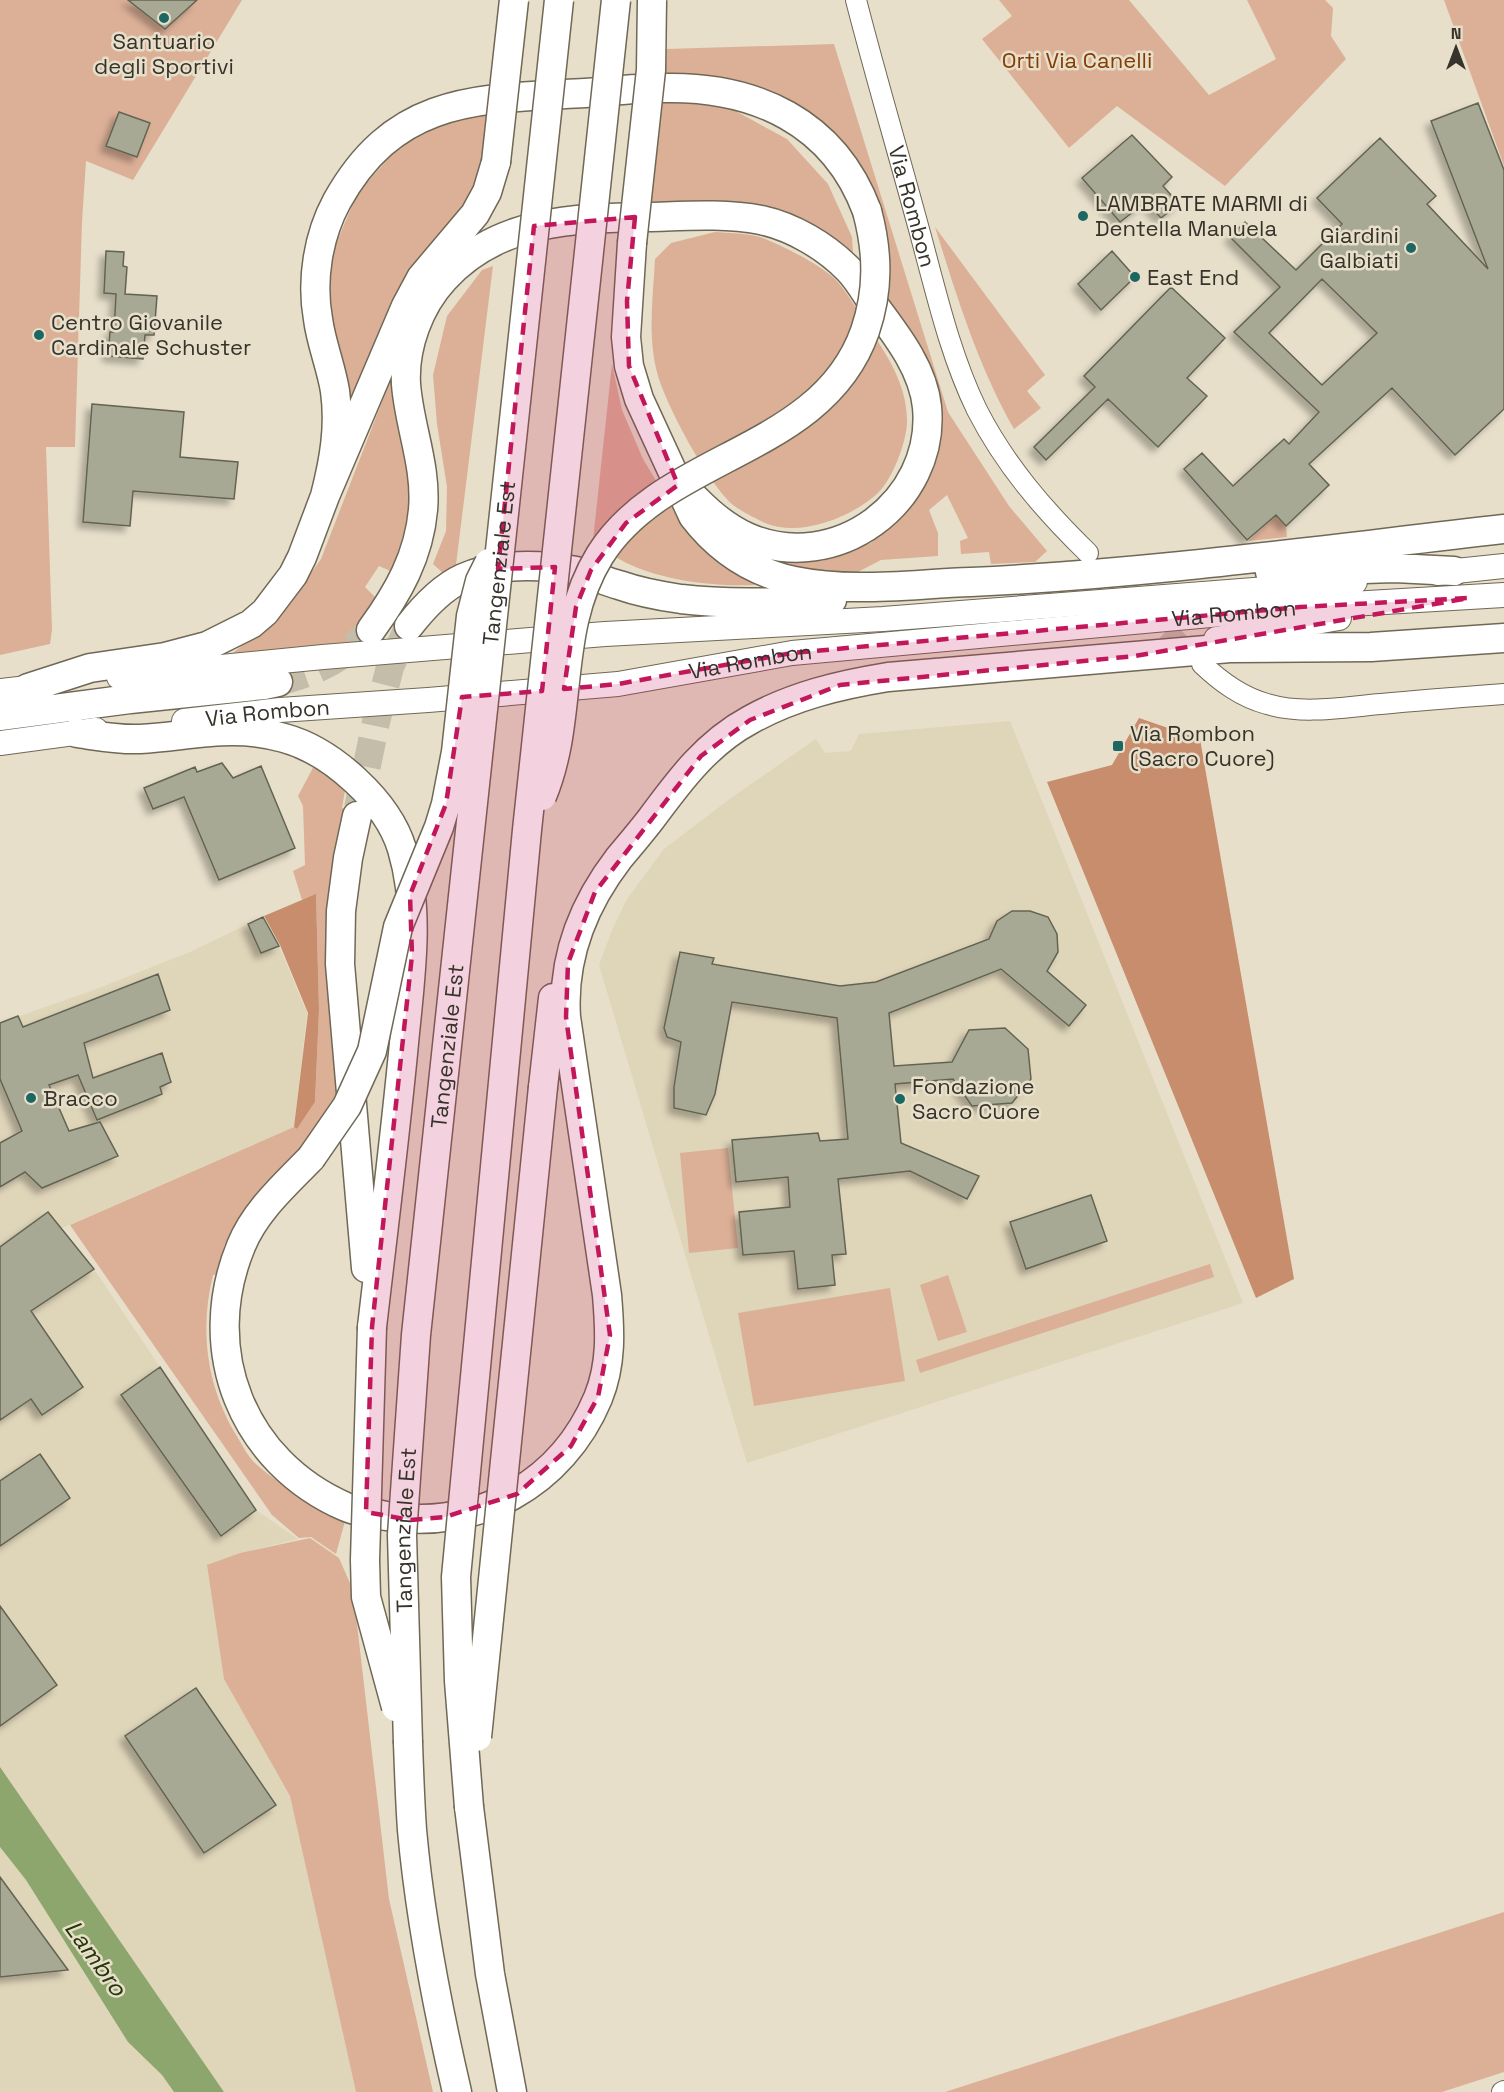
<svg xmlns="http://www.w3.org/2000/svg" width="1504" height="2092" viewBox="0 0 1504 2092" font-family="'Space Grotesk',sans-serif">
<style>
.built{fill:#dfd5b9}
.green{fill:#dcb097}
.forest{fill:#c78d6c}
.water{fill:#8ca66d}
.building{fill:#a8a995;stroke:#646452;stroke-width:1.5;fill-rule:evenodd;filter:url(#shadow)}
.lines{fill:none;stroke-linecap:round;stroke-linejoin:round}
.minor-tunnel{stroke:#c4bdaa;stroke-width:20;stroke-dasharray:20 10;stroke-linecap:butt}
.highway-tunnel{stroke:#c4bdaa;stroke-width:28;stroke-dasharray:28 14;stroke-linecap:butt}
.minor-casing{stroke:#6f6856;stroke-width:22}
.major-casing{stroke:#6f6856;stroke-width:26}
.highway-casing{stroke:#6f6856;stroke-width:31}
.minor{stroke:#fff;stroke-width:20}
.major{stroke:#fff;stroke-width:24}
.highway{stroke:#fff;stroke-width:28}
.highway-bridge-casing{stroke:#6f6856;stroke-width:31;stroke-linecap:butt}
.highway-bridge{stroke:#fff;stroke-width:28}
.marked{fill:#c2185b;fill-opacity:0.2;stroke:#c2185b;stroke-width:4.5;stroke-dasharray:12 8;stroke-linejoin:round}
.poi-dot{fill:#1c6761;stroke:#e7dfca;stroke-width:2}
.labels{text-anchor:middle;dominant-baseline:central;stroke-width:5;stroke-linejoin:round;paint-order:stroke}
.poi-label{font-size:22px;fill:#36332b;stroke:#e7dfca;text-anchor:start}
.park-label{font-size:22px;fill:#833c02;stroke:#e7dfca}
.street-label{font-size:22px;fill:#36332b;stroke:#e7dfca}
.water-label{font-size:24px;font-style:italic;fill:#25360c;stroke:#e7dfca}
</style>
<defs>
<filter id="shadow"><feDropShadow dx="-5.5" dy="5.5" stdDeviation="3" flood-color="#0004"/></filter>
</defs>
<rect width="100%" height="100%" fill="#e7dfca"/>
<path class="built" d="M1010 721 1243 1303 747 1463 599 965 612 930 627 899 664 849 731 798 816 739 825 753 851 751 859 734Z
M263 917 279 946 307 1013 294 1127 62 1228 94 1269 256 1510 298 1539 240 1553 207 1566 224 1679 290 1796 356 2092H224L0 1767V1023L91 991 190 952Z
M0 1847 26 1880 128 2042 162 2075 174 2092H0Z"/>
<path class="green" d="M0 0H242L133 180 86 161 82 222 75 447H46L52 630 50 644 0 655Z
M999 0H1129L1209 95 1276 59 1247 0H1325L1333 8 1331 36 1346 59 1225 186 1117 106 1069 148 982 39 1012 16Z
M1444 0H1504V166Z
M834 44 948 412 1009 506 1047 551 1035 562 991 564 989 552 961 554 960 541 968 538 947 495 929 510 938 533V556L881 560 854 574 820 572 781 564 758 554 784 560 822 561 871 543 906 509 932 459 883 307 882 247 803 118 660 78 666 49Z
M660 96 719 102 787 139 828 184 852 237 854 268 830 246 649 206Z
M487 107 488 152 475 205 346 424 328 314 330 258 358 192 401 145 457 114Z
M935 227 1045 375 1027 391 1041 408 1014 429C978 366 957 297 935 227Z
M715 232C729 233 746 233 760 237 780 244 819 264 835 279 846 290 857 310 866 324 886 353 908 385 907 423 906 443 893 478 878 493 852 517 800 538 765 523 755 518 742 512 733 505 708 483 668 409 658 376 647 338 653 297 655 259L671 243Z
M493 266 456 565 444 574 433 564 446 531 447 487 437 424 433 375 447 316 482 270Z
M399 358 416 510 395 573 379 566 365 587 379 601 358 625 372 639 243 655 233 653 286 609 321 559Z
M612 364 622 410 643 459 675 512 705 549 756 581 755 585C713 587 656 580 619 559 609 554 601 546 593 540Z
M1276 515 1286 526 1287 537 1248 541Z
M315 764 346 785 342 808 345 809 339 1085 330 1107 312 1134 250 1204 224 1246 218 1274 213 1275C199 1331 207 1389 238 1438 243 1446 248 1457 256 1464 282 1488 315 1503 345 1521L336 1554 311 1537 299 1538 272 1515 70 1225 294 1127 297 1129 315 1102 319 1010 316 895 302 900 293 871 305 865 303 806 298 796Z
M728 1148 738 1248 689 1253 680 1153Z
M1210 1264 1214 1277 920 1373 916 1360Z
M948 1275 967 1332 938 1341 920 1285Z
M890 1288 905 1381 754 1406 738 1313Z
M310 1538 339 1558 353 1590 389 1899 433 2092H356L290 1796 224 1679 207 1565 240 1553Z
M1504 1912V2072L1442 2092H945Z"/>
<path class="forest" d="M1139 718 1200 739 1294 1279 1256 1298 1047 782 1112 765Z
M316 894 319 1010 315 1102 297 1129 294 1127 308 1013 280 945 264 916Z"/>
<path class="water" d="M0 1767 224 2092H174L162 2075 128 2042 26 1880 0 1847Z"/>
<path class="building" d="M128 0H197L165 29Z
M1478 103 1504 170V409L1455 455 1392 388 1309 464 1329 485 1286 526 1276 515 1247 540 1184 469 1202 453 1233 486 1284 439 1289 444 1319 412 1234 332 1280 287 1230 237 1245 222 1296 270 1342 224 1317 198 1380 138 1436 196 1427 204 1488 269 1431 121ZM1322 279 1377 333 1322 385 1269 333Z
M119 112 150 123 137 157 106 146Z
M1132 135 1172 177 1163 186 1179 204 1161 218 1146 202 1120 222 1082 178Z
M106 251 124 252 123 266 127 267 125 294 157 296 154 335H145L143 359 108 356 110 332H114L116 294 104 293Z
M1112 251 1135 277 1101 310 1078 284Z
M1171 287 1225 338 1187 378 1207 396 1158 447 1108 399 1046 460 1034 447 1095 387 1084 376Z
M92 404 184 412 180 457 238 462 234 499 133 491 130 526 83 522Z
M222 763 233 778 261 766 295 848 219 880 184 797 153 809 144 788 195 767 197 772Z
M1012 911H1030L1048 917 1057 934 1058 952 1047 971 1086 1005 1069 1026 1001 969 889 1013 894 1066 952 1062 969 1030 1005 1028 1028 1049 1031 1079 1012 1103 972 1106 953 1079 895 1084 901 1143 979 1176 967 1199 910 1171 838 1179 846 1254 832 1255 835 1285 798 1289 794 1251 743 1255 739 1212 790 1207 788 1177 736 1182 732 1140 818 1133 820 1141 848 1139 837 1018 732 1002 715 1094 706 1115 674 1108V1087L681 1042 667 1037 664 1028 680 952 714 958 712 964 840 986 876 982 989 939 997 921Z
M263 917 279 946 261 953 248 924Z
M158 974 170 1010 84 1043 93 1078 162 1053 171 1082 160 1087 162 1094 97 1120 78 1075 49 1085 69 1131 100 1122 118 1156 42 1188 25 1172 0 1187V1143L22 1131 0 1079V1023L18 1016 23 1027Z
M1091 1195 1107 1241 1026 1269 1010 1222Z
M48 1212 94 1269 31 1311 83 1387 42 1415 31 1399 0 1420V1247Z
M160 1367 256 1510 221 1536 121 1395Z
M40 1454 70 1498 0 1546V1481Z
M0 1606 57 1685 0 1726Z
M196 1688 276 1805 204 1853 125 1736Z
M0 1877 68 1970 0 1977Z"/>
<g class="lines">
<path class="minor-tunnel" d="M1103 567 1193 656"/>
<path class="highway-tunnel" d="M278 682C318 671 341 661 371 630
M358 808 376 722 390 667 408 628"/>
<defs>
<g id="minor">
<path id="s1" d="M856 0C876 78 899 155 920 233 936 292 950 355 977 410 1005 465 1044 510 1088 553"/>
<path d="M1202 664C1221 682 1241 697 1267 704 1304 715 1344 707 1381 704 1422 700 1463 697 1504 694"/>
<path d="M1502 2092 1504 2091"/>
</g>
<g id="major">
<path d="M1437 573 1504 566"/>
<path d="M1216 639 1339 618"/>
<path d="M119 677 323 657 605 634 883 619 1355 582"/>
<path d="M0 691 45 686"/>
<path id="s2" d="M184 721 280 710 428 700 618 684 792 653 1300 607 1504 595"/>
<path d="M0 743 96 730"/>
</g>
<path id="highway" d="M632 243 626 337 629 366 639 399 693 516C719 550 753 572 794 581 853 593 911 584 971 582 1149 574 1327 549 1504 529
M325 496C334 461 340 427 335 391 331 366 321 343 318 319 311 280 318 236 337 201 396 95 479 99 585 93 611 91 638 88 664 88 755 86 834 122 867 211
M1270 572 1395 568 1454 571
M409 626C423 608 441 588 463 578 497 563 540 564 576 571 590 574 604 581 619 585 639 592 660 596 681 599 731 605 782 602 832 600
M371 630C398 593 419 556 423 510 427 466 409 426 406 384 404 347 419 306 444 279 497 220 574 218 648 217 685 216 724 213 761 220 793 227 825 246 848 269 857 278 864 290 871 301 894 332 923 367 927 407 936 502 835 576 747 537 718 524 696 500 675 478
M28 688 90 668 165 657 207 646 251 624 265 612 293 575 302 557 325 496 406 306 421 278 475 214 487 192 496 162
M0 716 130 699 264 685 278 682
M77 733C98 736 119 740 140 739 191 736 233 723 284 738 332 751 388 802 402 849 421 912 410 979 404 1043 395 1138 383 1232 372 1327
M357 816 348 858 341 911 340 964 366 1268
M543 1087 553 998
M311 1158C286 1184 255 1211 241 1246 198 1350 242 1462 346 1507 357 1512 373 1513 386 1516 478 1531 562 1484 598 1398 612 1364 610 1330 607 1295L566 1017C562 957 583 905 619 858 630 845 641 832 651 819 679 781 707 743 750 720 793 696 839 685 888 677L1230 648 1371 647 1504 638
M408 1743C409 1772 410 1801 412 1830 420 1918 437 2006 457 2092
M469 1807 490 1974 512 2092"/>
</defs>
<use href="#minor" class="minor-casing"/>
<use href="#major" class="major-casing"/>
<use href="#highway" class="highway-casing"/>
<use href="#minor" class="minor"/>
<use href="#major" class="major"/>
<use href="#highway" class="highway"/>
<defs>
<g id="highway-bridge">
<path d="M496 162 514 0"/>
<path d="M632 243 651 70 652 0"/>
<path d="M542 796C575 717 553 631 600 555 664 453 822 454 865 331 879 290 878 252 867 211"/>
<path d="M311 1158 347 1106 372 1051 398 927 439 827 446 804 456 752 471 616 480 581 489 563"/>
<path d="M372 1327 365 1560 366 1597 396 1707"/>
<path d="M477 1737 543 1087"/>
<path id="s3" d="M408 1743 402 1535 416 1335 559 0"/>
<path d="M469 1807 459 1681 456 1577 527 830 616 0"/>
</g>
</defs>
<use href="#highway-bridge" class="highway-bridge-casing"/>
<use href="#highway-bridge" class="highway-bridge"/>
</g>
<path class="marked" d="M635 217 627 301 629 366 678 485 626 523 591 570 576 607 564 689 618 684 792 653 1300 607 1469 598 1135 656 840 685 750 720 701 756 595 892 568 963 566 1017 610 1335 598 1397 571 1446 517 1494 445 1517 410 1520 366 1512 372 1327 412 955 410 895 446 804 462 697 542 691 555 567 498 569 534 226Z"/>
<g class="poi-dot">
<circle cx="164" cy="18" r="6"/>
<circle cx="1083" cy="216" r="6"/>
<circle cx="1411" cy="248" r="6"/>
<circle cx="1135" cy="277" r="6"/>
<circle cx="39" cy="335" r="6"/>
<rect x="1112" y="740" width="12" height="12" rx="3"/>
<circle cx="31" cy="1098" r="6"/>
<circle cx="900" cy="1099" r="6"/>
</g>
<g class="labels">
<g class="poi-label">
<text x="164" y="41" text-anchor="middle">Santuario<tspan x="164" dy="25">degli Sportivi</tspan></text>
<text x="1095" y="203">LAMBRATE MARMI di<tspan x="1095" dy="25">Dentella Manuela</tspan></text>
<text x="1399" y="235" text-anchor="end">Giardini<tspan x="1399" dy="25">Galbiati</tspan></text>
<text x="1147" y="277">East End</text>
<text x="51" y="322">Centro Giovanile<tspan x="51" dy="25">Cardinale Schuster</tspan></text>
<text x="1130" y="733">Via Rombon<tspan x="1130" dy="25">(Sacro Cuore)</tspan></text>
<text x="912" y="1086">Fondazione<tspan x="912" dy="25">Sacro Cuore</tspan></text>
<text x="43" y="1098">Bracco</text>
</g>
<g class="park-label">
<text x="1077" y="60">Orti Via Canelli</text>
</g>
<g class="street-label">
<text stroke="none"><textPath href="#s1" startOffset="214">Via Rombon</textPath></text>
<text stroke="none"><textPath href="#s3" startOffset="1185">Tangenziale Est</textPath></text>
<text stroke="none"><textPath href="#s2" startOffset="1056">Via Rombon</textPath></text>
<text stroke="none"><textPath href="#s2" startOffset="570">Via Rombon</textPath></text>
<text stroke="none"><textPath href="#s2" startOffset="84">Via Rombon</textPath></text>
<text stroke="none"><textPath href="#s3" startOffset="699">Tangenziale Est</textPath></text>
<text stroke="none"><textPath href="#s3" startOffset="213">Tangenziale Est</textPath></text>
</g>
<g class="water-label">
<text transform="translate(96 1958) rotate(54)">Lambro</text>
</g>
</g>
<g transform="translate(1456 48)" stroke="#e7dfca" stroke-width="4.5" paint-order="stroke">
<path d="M0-4.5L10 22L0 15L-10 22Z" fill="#36332b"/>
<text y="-9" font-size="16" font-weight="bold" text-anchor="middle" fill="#36332b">N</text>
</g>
</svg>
